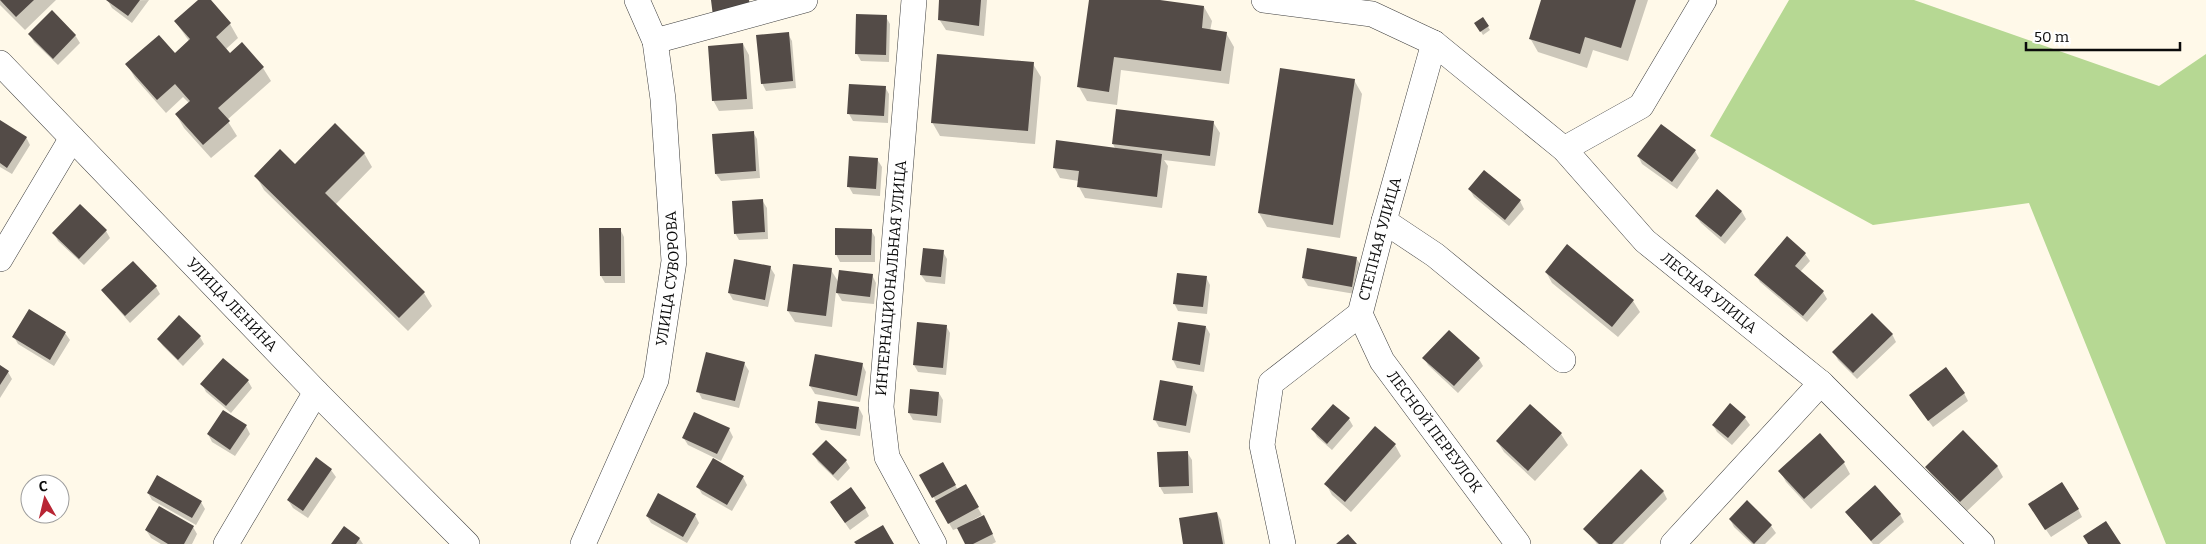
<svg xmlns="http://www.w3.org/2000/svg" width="2206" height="544" viewBox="0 0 2206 544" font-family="Bitter,serif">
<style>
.forest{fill:#b6d893}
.shadow{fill:#0003}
.building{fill:#534b47}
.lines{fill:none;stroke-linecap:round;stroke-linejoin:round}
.minor-casing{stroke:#3e3e3e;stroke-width:26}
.minor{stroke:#fff;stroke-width:25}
.labels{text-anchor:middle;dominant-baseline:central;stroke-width:5;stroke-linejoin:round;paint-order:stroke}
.street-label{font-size:15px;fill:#0b0b0b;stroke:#fff}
</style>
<rect width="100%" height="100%" fill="#fff9e9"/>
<path class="forest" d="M1789 0H1914L2159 86 2206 54V544H2166L2029 203 1873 225 1710 136Z"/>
<path class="shadow" d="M0 0H56L25 30 0 5Z
M149 0 132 23 112 8 108 1Z
M200 0H209L230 24 238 38 226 49 230 54 263 68 271 81 227 120 237 136 211 158 184 128 176 114 189 103 183 97 166 113 135 78 127 64 174 54 189 41 175 21Z
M940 0H987L984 36 946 30 939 19Z
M1091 0H1150L1204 7 1212 21 1210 31 1226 33 1234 47 1229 84 1121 70 1117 105 1087 101 1079 87Z
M1542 0H1648L1628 61 1593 50 1587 68 1538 52 1530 38Z
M886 17 890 24 889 62 861 61 857 54Z
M1483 19 1490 30 1483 35 1476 23Z
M788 34 792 41 796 88 766 91 762 83Z
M30 35H75L80 43 58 65 34 42Z
M743 44 749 55 753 109 719 111 713 100Z
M1033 64 1041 77 1035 144 940 136 932 122Z
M1281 69 1354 80 1362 94 1340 238 1267 227 1259 213Z
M885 87 889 94 888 123 853 121 849 114Z
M0 122 26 137 30 145 12 174 0 167Z
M1213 122 1220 133 1215 166 1164 160 1168 166 1162 208 1085 198 1079 187V181L1060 178 1054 167 1116 150 1113 144Z
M753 132 757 139 760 178 721 181 716 174Z
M1695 151 1699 158 1677 189 1642 164 1638 156Z
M364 153 372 167 335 205 424 293 432 306 408 331 264 190 256 176Z
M877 159 882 167 880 196 853 194 849 187Z
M1470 190 1520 201 1524 209 1509 226 1474 197Z
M1717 191 1742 212 1746 219 1725 244 1701 223 1696 216Z
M762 200 767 208 768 239 739 240 735 233Z
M620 229 624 237 625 283H605L601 276Z
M871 230 875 237V262H840L836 254Z
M106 231 110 238 84 265 58 241 54 233Z
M1787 238 1805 254 1810 261 1800 272 1823 292 1827 299 1807 322 1760 282 1756 275Z
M1309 249 1356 258 1361 265 1355 294 1308 286 1303 278Z
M943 252 947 259 945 284 926 282 921 275Z
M794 265 831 270 839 283 872 275 876 283 874 304 842 301 836 291 832 327 795 322 788 311Z
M770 267 775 275 768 307 733 300 729 293Z
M1546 272 1633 301 1640 312 1618 337 1552 283Z
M1206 277 1210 285 1207 314 1178 311 1174 303Z
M156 287 160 294 130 323 102 291Z
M30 311 65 333 70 340 54 366 18 344 14 337Z
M179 317 200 337 204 344 183 366 163 346 158 339Z
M946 326 950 333 946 375 918 372 914 365Z
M1206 327 1210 334 1204 372 1177 368 1173 360Z
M1892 334 1896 342 1857 379 1838 360 1834 352Z
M1424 358 1479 359 1483 366 1458 393 1428 365Z
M744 363 749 371 739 408 702 399 698 391Z
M862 364 866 372 860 402 815 394 810 386Z
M0 366 8 372 12 379 0 398Z
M248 381 252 388 231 413 206 392 202 384Z
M1192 387 1197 395 1190 433 1159 427 1155 420Z
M911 390 939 393 943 400 941 423 913 420 909 413Z
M1964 393 1968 401 1933 427 1915 403Z
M1530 405 1561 434 1568 445 1535 481 1504 452 1497 441Z
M859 408 863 416 860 436 821 430 816 423Z
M1745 418 1750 425 1732 445 1717 432 1713 425Z
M1349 419 1353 426 1332 450 1317 437 1313 429Z
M246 426 250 434 235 456 212 442 208 434Z
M729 429 733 437 721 461 688 445 683 437Z
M1820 435 1844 463 1850 474 1811 509 1786 482 1780 471Z
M826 442 846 461 850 468 838 481 818 462 814 455Z
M1395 445 1401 456 1351 512 1332 495 1326 484Z
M1187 452 1192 460 1193 493 1164 494 1160 487Z
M943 464 958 490 965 486 982 515 971 521 972 522 988 524 996 542 992 544H967L959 528 953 530 921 476Z
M1997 466 2003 477 1966 512 1933 478 1927 468Z
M331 470 336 477 308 518 293 508 288 500Z
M743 477 747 485 732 511 702 494 698 487Z
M1663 491 1667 499 1623 544H1597L1585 529Z
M148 493 201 502 205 509 196 525 152 500Z
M1747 502 1771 526 1776 533 1765 544H1752L1734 527 1730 519Z
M831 503 865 508 869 516 850 530Z
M2078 509 2082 517 2051 537 2034 512Z
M1847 512 1900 514 1904 522 1879 544H1873Z
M1217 513 1221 520 1225 544H1185Z
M695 515 699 523 687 543 651 523 647 516Z
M193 527 197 534 192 544H161L151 538 146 530Z
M359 538 363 544H332Z"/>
<path class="building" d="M0 0H34L16 17Z
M106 0H140L128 16Z
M198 0H211L231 23 216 37 230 53 242 42 264 67 218 108 230 121 203 145 175 114 190 101 175 84 157 100 125 64 159 35 175 53 190 39 174 21Z
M711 0H749L751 9 713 16Z
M939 0H981L979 26 938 20Z
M1089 0H1160L1204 6 1202 28 1227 32 1221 71 1114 57 1109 92 1077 87Z
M1541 0H1636L1621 48 1585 37 1580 54 1529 39Z
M52 10 76 35 53 59 28 34Z
M856 14 887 15 886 55 855 54Z
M1483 17 1489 26 1480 32 1474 23Z
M789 32 793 81 761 84 756 35Z
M743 43 747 99 712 101 708 46Z
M937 54 1034 62 1028 131 931 123Z
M1280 68 1355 79 1333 225 1258 213Z
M849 84 886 86 884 116 847 114Z
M1116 109 1214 121 1210 156 1112 144Z
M0 120 27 137 7 168 0 163Z
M335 123 365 153 325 193 425 292 399 318 254 176 280 149 295 164Z
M1661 124 1696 150 1672 182 1637 156Z
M754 131 756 171 715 174 712 134Z
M1056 140 1162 154 1157 197 1077 187 1079 171 1053 168Z
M849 156 878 158 876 189 847 187Z
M1484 170 1521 200 1505 220 1468 189Z
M1717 189 1742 211 1721 237 1695 216Z
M763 199 765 232 734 234 732 201Z
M80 204 107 230 79 259 52 233Z
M599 228H621V276H600Z
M835 228 872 229 871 255H835Z
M1787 236 1806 253 1795 266 1824 291 1803 316 1754 275Z
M1567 244 1634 300 1612 327 1545 272Z
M923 248 944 250 941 277 920 275Z
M1307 248 1357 257 1352 287 1302 278Z
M734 259 771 266 765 300 728 293Z
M133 261 157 286 125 316 101 290Z
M793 264 832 268 826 316 787 311Z
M839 270 873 274 870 297 836 293Z
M1177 273 1207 276 1203 307 1173 304Z
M29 309 66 332 50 360 12 337Z
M1872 313 1893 334 1853 373 1832 352Z
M179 315 201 336 178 360 157 339Z
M917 322 947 325 943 368 913 365Z
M1178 322 1206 326 1200 365 1172 360Z
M1449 330 1480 358 1454 386 1422 358Z
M706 352 745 362 735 401 696 392Z
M815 354 863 363 857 396 809 386Z
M223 358 249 380 226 406 200 384Z
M0 365 9 371 0 385Z
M1946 367 1965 393 1928 421 1909 395Z
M1160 380 1193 386 1186 426 1153 420Z
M910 389 939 392 937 416 908 413Z
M818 401 859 407 856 429 815 423Z
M1730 403 1746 417 1728 438 1712 425Z
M1333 404 1350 418 1327 444 1311 429Z
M1530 404 1562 433 1528 471 1496 441Z
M223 410 247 425 230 450 207 434Z
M694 412 730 428 717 454 682 438Z
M1375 426 1396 444 1345 502 1324 484Z
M1963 430 1998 466 1960 502 1925 467Z
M1820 433 1845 462 1804 499 1778 471Z
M826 440 847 460 833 475 812 454Z
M1188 451 1189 486 1159 487 1157 452Z
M316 457 332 469 303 511 287 500Z
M713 458 744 476 727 505 696 487Z
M943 462 956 485 932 498 919 475Z
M1641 469 1664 491 1612 544H1599L1583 529Z
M157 475 202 501 192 518 147 493Z
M2062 482 2079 509 2045 530 2028 504Z
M966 484 979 507 948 524 935 501Z
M1875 485 1901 514 1871 541 1845 512Z
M851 487 866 508 845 523 830 502Z
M658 493 696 514 683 537 646 516Z
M1747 500 1772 525 1754 544 1729 519Z
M159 506 194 526 184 544H168L145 530Z
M1217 512 1223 544H1183L1179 518Z
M984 515 993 534 973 544H965L957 528Z
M2106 521 2121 544H2088L2083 536Z
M883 525 894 544H856L854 542Z
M344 526 360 538 356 544H331Z
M1348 534 1357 544H1336Z"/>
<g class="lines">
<defs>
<g id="minor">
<path d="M914 0 881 407 887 457 934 544"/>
<path id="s1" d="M1264 0 1372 14 1434 43 1564 149 1645 241 1821 383 1982 544"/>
<path d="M655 41 805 0"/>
<path id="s2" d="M0 63 316 392 467 544"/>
<path d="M1564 149 1641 106 1704 0"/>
<path d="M1384 221 1435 255 1563 360"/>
<path d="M0 259 72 138"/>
<path id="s3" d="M1360 314 1382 361 1518 544"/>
<path d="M226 544 316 392"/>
<path id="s4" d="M583 544 656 380 674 261 663 99 655 41 637 0"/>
<path id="s5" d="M1283 544 1262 445 1271 383 1360 314 1384 221 1434 43"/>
<path d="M1673 544 1821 383"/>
</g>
</defs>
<use href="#minor" class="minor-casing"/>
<use href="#minor" class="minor"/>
</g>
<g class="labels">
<g class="street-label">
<text stroke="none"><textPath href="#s5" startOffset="354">СТЕПНАЯ УЛИЦА</textPath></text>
<text stroke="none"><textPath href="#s4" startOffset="282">УЛИЦА СУВОРОВА</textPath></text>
<text transform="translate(891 278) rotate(-85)">ИНТЕРНАЦИОНАЛЬНАЯ УЛИЦА</text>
<text stroke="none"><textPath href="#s1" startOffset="550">ЛЕСНАЯ УЛИЦА</textPath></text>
<text stroke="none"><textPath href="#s2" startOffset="335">УЛИЦА ЛЕНИНА</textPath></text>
<text stroke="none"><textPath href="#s3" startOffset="140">ЛЕСНОЙ ПЕРЕУЛОК</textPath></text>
</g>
</g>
<g transform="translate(45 499) rotate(352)"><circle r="24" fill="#ffffff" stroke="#9d9d9d"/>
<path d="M0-4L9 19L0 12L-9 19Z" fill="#b82534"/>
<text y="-8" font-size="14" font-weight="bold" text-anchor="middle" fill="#0b0b0b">С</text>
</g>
<path d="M2026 42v8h154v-8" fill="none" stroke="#0b0b0b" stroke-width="2.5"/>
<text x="2034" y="42" font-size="15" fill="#0b0b0b" stroke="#ffffff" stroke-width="4" paint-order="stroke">50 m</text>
</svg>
